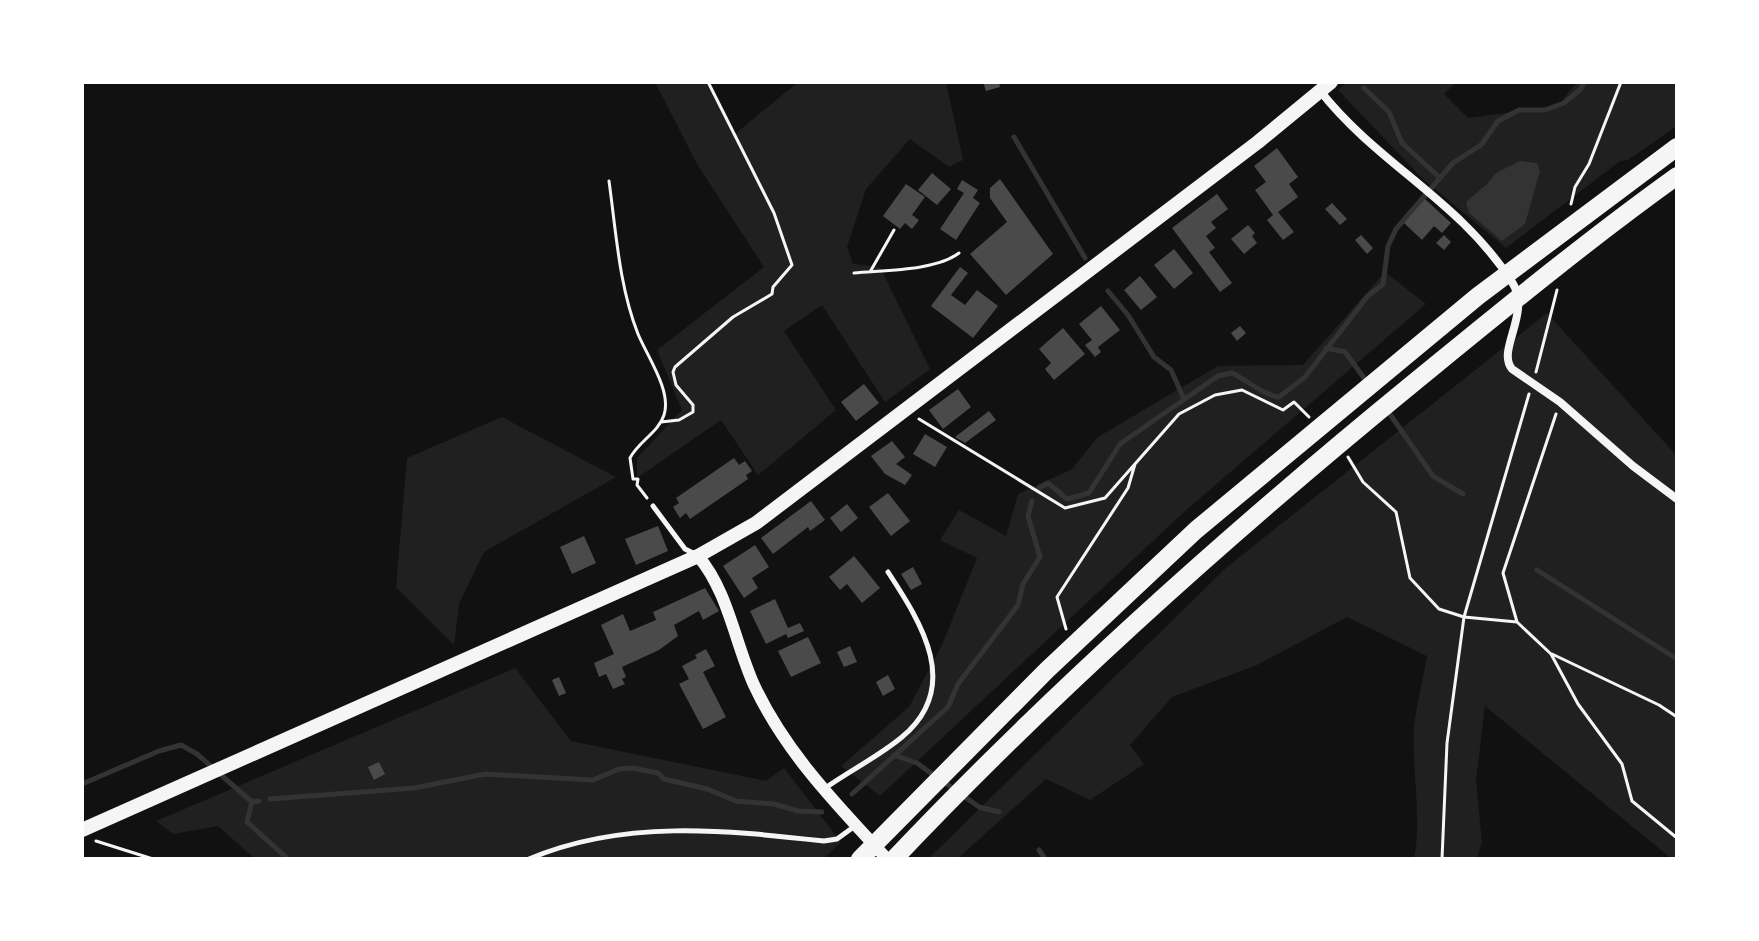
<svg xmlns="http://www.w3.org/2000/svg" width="1759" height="941" viewBox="0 0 1759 941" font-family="Manrope,sans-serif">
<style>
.green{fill:#202020}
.water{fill:#333}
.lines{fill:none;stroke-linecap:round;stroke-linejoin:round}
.stream{stroke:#333;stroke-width:5}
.building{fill:#4a4a4a}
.path{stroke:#f5f5f5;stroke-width:3}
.service{stroke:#f5f5f5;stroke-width:5}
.minor{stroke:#f5f5f5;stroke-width:8}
.tertiary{stroke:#f5f5f5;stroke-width:12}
.secondary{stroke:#f5f5f5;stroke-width:14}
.motorway{stroke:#f5f5f5;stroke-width:18}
</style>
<rect width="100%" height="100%" fill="#111"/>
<path class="green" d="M655 82H705L735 134 798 82H946L963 160 949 167 910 139 866 189 847 247 853 264 880 267 930 369 885 402 822 305 784 331 836 410 758 475 721 420 637 478V458L682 410 657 350 764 267 697 164Z
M1347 82H1456L1444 94 1468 118 1558 106 1577 82H1677V126L1628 160 1620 161 1506 248 1423 179 1338 90Z
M1385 272 1426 304 1184 512 880 796 841 766 909 707 942 645 977 558 940 540 959 510 1006 536 1018 494 1072 469 1098 437 1218 366 1303 365Z
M1547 313 1677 456V859H1672L1485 706 1476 781 1482 842 1477 859H1414C1422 819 1412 771 1414 729 1416 705 1423 680 1427 656L1347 617 1257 665 1172 697 1130 745 1144 764 1090 800 1046 779 957 859H928L1227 567Z
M502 417 616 477 484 552 459 604 454 645 396 587 407 458Z
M515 668 571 741 766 781 784 768 841 842 823 859H552L549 856 542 859H255L218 826 173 834 156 821Z"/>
<path class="water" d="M1520 161 1537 163 1540 171 1525 224 1502 241 1469 213 1466 202 1487 184 1496 173Z"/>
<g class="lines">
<path class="stream" d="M1364 88 1389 112 1402 143 1439 177
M1014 137 1085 258
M1108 291 1128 315 1154 357 1171 370 1184 399
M1326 348 1345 352 1367 382
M1387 410 1433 476 1463 494
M1039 488 1048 483 1067 499 1089 493 1120 444 1218 376 1232 373C1247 380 1263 395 1279 397L1305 377 1367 297 1383 284 1388 246 1396 229 1453 163 1481 145 1498 121 1519 110H1545L1564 103 1581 89 1584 82
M1537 570 1677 659
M894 755 917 763 936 777
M944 782 979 807 999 812
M82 784 159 751 181 745 197 754 252 802 259 801
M852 794 948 707 958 684 1018 605 1023 584 1040 557 1028 516 1032 501
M270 799 414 788 485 774 593 780 619 769 632 768 658 773 664 779 707 789 736 801 774 804 798 811 822 812
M252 802 247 822 288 859
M1039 850 1045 859"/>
</g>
<path class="building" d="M983 82H999L1000 87 986 91Z
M1277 148 1298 177 1289 184 1298 197 1278 212 1294 232 1283 240 1267 220 1273 215 1255 190 1266 182 1254 166Z
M932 173 951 189 937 205 918 190Z
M1000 179 1053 254 1006 295 970 254 1007 222 990 198V188Z
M962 180 978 190 973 198 980 203 956 240 940 229 964 193 957 189Z
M906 184 925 197 912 215 919 220 912 229 905 223 900 229 883 216Z
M1217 194 1228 209 1211 222 1216 228 1206 236 1215 248 1209 252 1232 283 1220 292 1172 228Z
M1425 199 1451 223 1442 233 1434 226 1422 240 1404 223Z
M1332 203 1347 219 1340 225 1325 209Z
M1248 225 1255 233 1252 236 1257 243 1244 254 1231 239Z
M1361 235 1373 248 1367 254 1355 240Z
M1444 235 1451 242 1444 250 1436 243Z
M1174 249 1193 273 1174 289 1154 265Z
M960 267 968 273 951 295 965 305 977 290 998 306 973 338 931 306Z
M1140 276 1157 297 1141 310 1124 290Z
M1101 306 1120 330 1098 347 1101 352 1095 357 1085 345 1092 340 1079 324Z
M1240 326 1246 333 1237 341 1231 333Z
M1063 328 1085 354 1054 380 1045 369 1051 363 1039 349Z
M864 384 879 403 856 421 841 402Z
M958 389 971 407 943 429 929 410Z
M989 411 996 420 965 443 955 437Z
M925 434 947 447 935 467 913 454Z
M892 441 905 457 896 464 912 475 905 485 885 474 871 456Z
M734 458 739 465 745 461 752 471 746 475 748 479 690 519 686 513 680 518 673 507 679 503 676 498Z
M888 493 910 521 891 536 869 507Z
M811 501 825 520 810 531 808 527 773 554 761 538Z
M847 504 858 518 841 532 830 518Z
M658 526 668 551 636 565 625 539Z
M584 536 596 563 572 574 560 547Z
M755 545 769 567 752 578 758 588 744 598 723 566Z
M854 556 880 588 862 603 847 584 840 590 829 577Z
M913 567 922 584 911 590 901 574Z
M705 588 719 611 703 620 699 611 674 625 678 636 659 650 622 667 626 677 622 679 625 684 613 689 606 674 599 677 594 663 614 654 601 625 623 614 630 631 656 620 653 612Z
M775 599 788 628 800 623 804 631 788 638 786 634 766 644 750 611Z
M808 637 821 663 791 677 778 651Z
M850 646 857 662 844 667 837 652Z
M706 649 715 666 703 672 726 717 703 729 679 684 689 679 682 666 697 658 695 655Z
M888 675 895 689 883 696 876 682Z
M559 677 566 693 559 696 552 680Z
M379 762 385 774 374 780 368 767Z"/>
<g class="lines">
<path class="path" d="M609 181C616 231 619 286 638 334 647 356 672 391 664 415 659 432 638 442 630 458L633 479H638L637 485 647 498
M1571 204 1575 187 1589 164 1621 82
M870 272 894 230
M854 273C884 270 935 271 959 253
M1536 372 1557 290
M1556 414 1503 573 1517 622 1551 654 1578 704 1622 764 1632 801 1677 838
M919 419 1065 508 1105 498 1179 414 1215 395 1242 390 1283 410 1294 402 1309 417
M661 422 679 420 693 412V405L676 385 673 372 675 367 733 317 772 294 773 287 792 265 774 213 708 82
M1348 457 1363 482 1396 512 1410 578 1439 609 1464 617 1517 622
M1066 629 1057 597 1128 488 1135 464
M1552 654 1659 705 1677 717
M96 841 153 859
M1442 859 1447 743 1464 617 1529 394"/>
<path class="service" d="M653 506 685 549 693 553
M824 789C849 771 878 757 902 737 962 687 922 624 888 572
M529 859C623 819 724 830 824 841L837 839 855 826"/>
<path class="minor" d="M1321 92C1378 164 1460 201 1512 282 1532 313 1496 350 1512 369L1560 402 1633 466 1677 499"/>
<path class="tertiary" d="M698 556C728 591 735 643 754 685 785 752 837 805 887 859"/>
<path class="secondary" d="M82 830 698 556 756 523 1258 142 1331 82"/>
<path class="motorway" d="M860 859 1047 670 1196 530 1478 296 1677 147
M894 859C1055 689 1230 533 1411 385 1498 314 1585 242 1677 176"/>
</g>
<rect width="1759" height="941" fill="none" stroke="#ffffff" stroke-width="168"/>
</svg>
